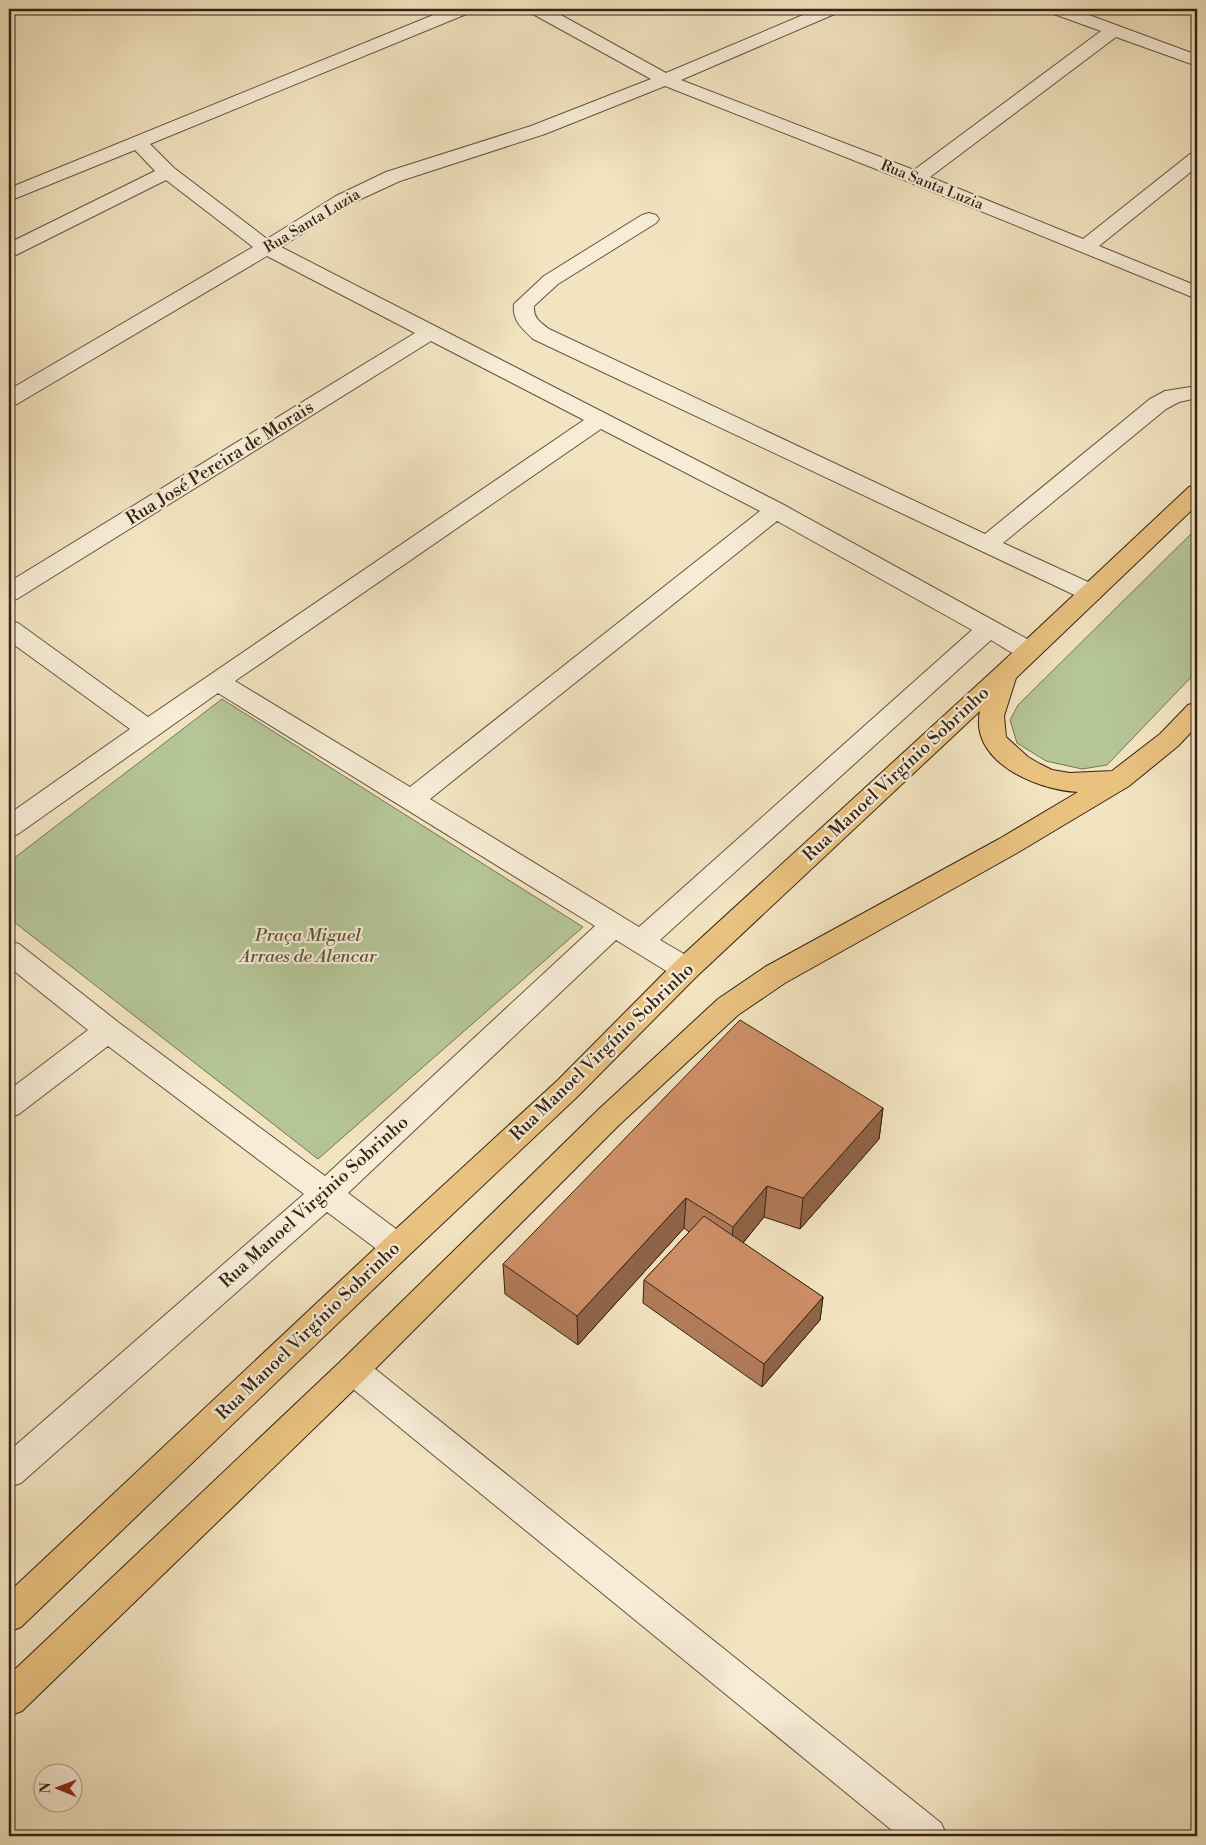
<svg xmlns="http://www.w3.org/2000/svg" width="1206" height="1845" viewBox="0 0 1206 1845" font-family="'Libre Bodoni',serif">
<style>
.green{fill:#b5c597;stroke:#757456}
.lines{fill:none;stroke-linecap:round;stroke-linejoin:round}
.minor-casing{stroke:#64533f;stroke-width:2}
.major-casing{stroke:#352314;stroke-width:2}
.minor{fill:#f7edd7;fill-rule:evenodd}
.major{fill:#eac280;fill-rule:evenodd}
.wall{fill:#b17b59;stroke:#352314}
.shaded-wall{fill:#906448;stroke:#352314}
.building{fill:#ce8f67;stroke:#352314}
.labels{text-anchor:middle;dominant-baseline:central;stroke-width:4.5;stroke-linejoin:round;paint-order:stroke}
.far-street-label{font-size:15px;fill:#352314;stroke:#f7edd7}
.street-label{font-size:18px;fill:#352314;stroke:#f7edd7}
.park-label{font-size:18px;font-style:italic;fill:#5b543b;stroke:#f7edd7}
</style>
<rect width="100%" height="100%" fill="#f3e4c1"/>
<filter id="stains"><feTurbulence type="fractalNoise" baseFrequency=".004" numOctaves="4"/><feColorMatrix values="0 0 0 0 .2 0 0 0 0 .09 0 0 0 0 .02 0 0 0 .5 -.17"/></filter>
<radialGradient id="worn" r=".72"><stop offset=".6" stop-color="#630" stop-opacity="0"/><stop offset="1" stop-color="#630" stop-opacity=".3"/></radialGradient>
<path class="green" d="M1197 528V671L1107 765 1082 769 1046 761 1017 743 1010 720 1018 705Z
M222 699 583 927 318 1159 9 918V862Z"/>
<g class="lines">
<defs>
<path id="minor" d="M448 9H472L469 13 150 144 174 168 267 239 336 196 386 172 531 126 651 79 531 13 528 9H550L666 73 817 9H840L837 13 681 80 914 170 1101 31 1051 13 1048 9H1073L1197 55V66L1116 37 930 177 1083 239 1190 154 1197 152V167L1099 246 1197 286V299L909 182 665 86 545 134 400 181 350 204 281 247 784 505 1038 645 1041 651 1038 657C1021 662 1005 648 991 640L660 940 696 961 700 969 696 977 686 980 676 977 616 940 348 1193 408 1238 412 1247 408 1256 397 1260 386 1256 327 1212 21 1483 9 1487V1451L304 1194 108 1046 19 1114 9 1118V1090L88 1030 9 967V941L19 944 118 1022 325 1176 595 926 218 693 18 834 9 837V814L130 729 9 641V621L18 623 148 717 584 420 431 341 17 599 9 601V582L415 333 267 256 17 404 9 406V390L253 247 166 180 16 255 9 257V243L155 171 135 150 9 201V188ZM601 429 760 511 410 787 235 681ZM777 521 972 630 639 927 430 799Z
M649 213 656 215 659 219 656 223 558 284 534 306C533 318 540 322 549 329L985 534 1150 399 1165 391 1197 386V398L1179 402 1166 409 1003 543 1099 587 1103 593 1099 599 1091 601 1083 599 533 339C522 328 512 321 514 304L544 276 642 215Z
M353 1356 364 1360 941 1823 947 1836H899L342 1380 337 1370 342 1360Z"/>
<path id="major" d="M1197 485V505L1016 678 1004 716 1006 737 1028 757 1040 764 1052 770 1070 773 1112 771 1160 734 1188 705 1197 702V726L1178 746 1129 786 1017 853 785 983 738 1015 619 1125 364 1380 22 1711 9 1716V1675L342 1360 599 1109 718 999 765 967 999 839 1078 792C1037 790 969 762 980 711L696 977 578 1096 408 1256 21 1627 9 1632V1592L386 1238 558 1080 676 961 997 667 1189 487Z"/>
</defs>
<use href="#minor" class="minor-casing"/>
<use href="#major" class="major-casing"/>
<use href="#minor" class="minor"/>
<use href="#major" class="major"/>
</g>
<path class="wall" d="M883 1108 879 1139 800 1229 764 1217 743 1243 823 1297 820 1320 762 1387 643 1303 644 1280 689 1232 684 1228 578 1345 505 1294 503 1264Z"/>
<path class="shaded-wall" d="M883 1108 879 1139 800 1229 803 1198Z
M767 1186 764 1217 731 1257 733 1227Z
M686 1198 684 1228 578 1345 577 1316Z
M823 1297 820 1320 762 1387 764 1364Z"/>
<path class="building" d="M740 1020 883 1108 803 1198 767 1186 733 1227 686 1198 577 1316 503 1264Z
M704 1216 823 1297 764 1364 644 1280Z"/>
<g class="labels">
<g class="far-street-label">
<text transform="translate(932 185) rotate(22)">Rua Santa Luzia</text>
<text transform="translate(312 221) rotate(-31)">Rua Santa Luzia</text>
</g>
<g class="street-label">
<text transform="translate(220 463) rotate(-32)">Rua José Pereira de Morais</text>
<text transform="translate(896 774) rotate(-43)">Rua Manoel Virgínio Sobrinho</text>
<text transform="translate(602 1052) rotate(-44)">Rua Manoel Virgínio Sobrinho</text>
<text transform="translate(314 1202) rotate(-42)">Rua Manoel Virginio Sobrinho</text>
<text transform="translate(308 1331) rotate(-44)">Rua Manoel Virgínio Sobrinho</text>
</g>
<g class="park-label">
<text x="308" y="935">Praça Miguel<tspan x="308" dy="21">Arraes de Alencar</tspan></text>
</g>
</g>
<rect width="1206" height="1845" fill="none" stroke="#f3e4c1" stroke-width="30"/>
<rect x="10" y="10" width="1186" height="1825" fill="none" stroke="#352314" stroke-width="2.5"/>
<rect x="15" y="15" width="1176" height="1815" fill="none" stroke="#352314"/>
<g transform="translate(58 1788) rotate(271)"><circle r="24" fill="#f7edd7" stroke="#a99c89"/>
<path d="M0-4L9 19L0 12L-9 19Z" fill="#8f2418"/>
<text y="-8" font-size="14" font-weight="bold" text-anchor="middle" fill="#352314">N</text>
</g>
<rect width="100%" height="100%" filter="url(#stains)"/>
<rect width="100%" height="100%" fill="url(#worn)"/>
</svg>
